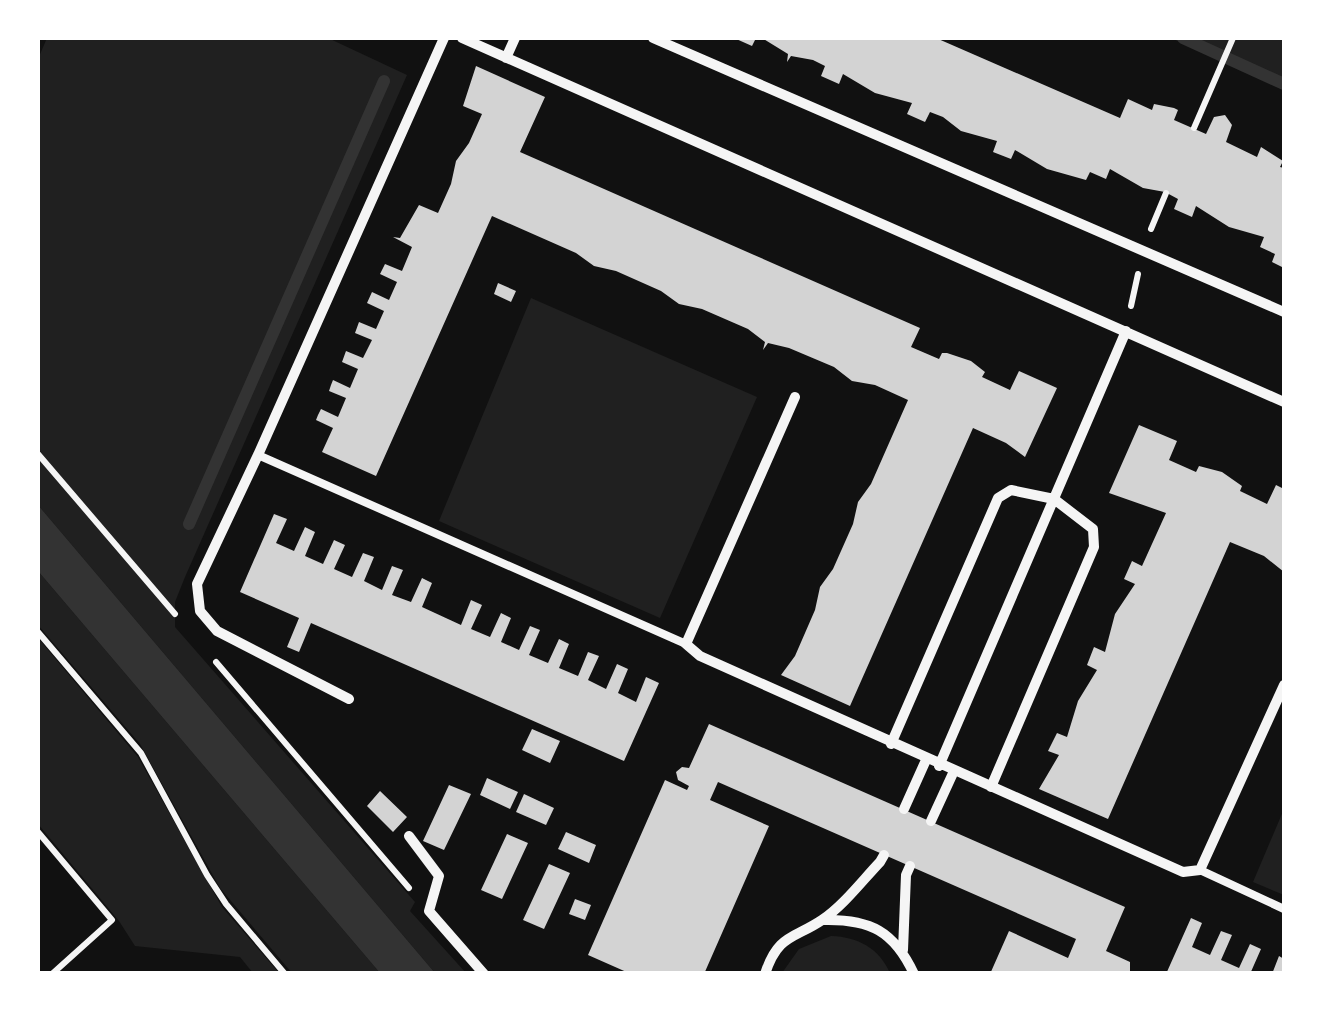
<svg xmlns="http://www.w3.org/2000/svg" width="1322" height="1011" viewBox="0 0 1322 1011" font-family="'Space Grotesk',sans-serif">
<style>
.green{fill:#202020}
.water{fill:#333}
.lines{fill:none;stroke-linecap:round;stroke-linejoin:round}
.stream{stroke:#333;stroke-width:12}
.building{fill:#d3d3d3}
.path{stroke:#f5f5f5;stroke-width:6}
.service{stroke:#f5f5f5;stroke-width:8}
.minor{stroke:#f5f5f5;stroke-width:10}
</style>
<rect width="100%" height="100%" fill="#111"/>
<path class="green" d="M47 38H328L407 75 185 577 175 602V627L415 902 410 911 466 973H435L38 505V59Z
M1171 38H1284V90Z
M531 298 757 397 660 618 439 521Z
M38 571 380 973H292L220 888 140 744 38 625Z
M38 638 138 757 222 907 279 973H253L240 957 135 946 119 921 38 824Z
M1284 809V895L1253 882Z
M831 936C858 937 879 948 890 973H782L799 949Z"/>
<path class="water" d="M38 505 435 973H380L38 571Z"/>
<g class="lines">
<path class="stream" d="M1183 38 1284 84
M189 524 384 81"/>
</g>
<path class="building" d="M734 38H756L752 46Z
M762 38H936L1120 118 1128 99 1152 110 1154 104 1174 108 1178 110 1174 120 1206 134 1214 117 1225 115 1232 125 1226 142 1257 157 1261 147 1283 161 1280 167 1284 168V268L1272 262 1275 254 1260 247 1264 237 1229 227 1196 206 1192 217 1174 209 1178 199 1165 192 1143 188 1110 169 1106 179 1090 172 1086 180 1047 169 1015 150 1011 159 993 152 997 141 961 131 943 117 930 112 925 122 907 114 912 103 875 93 843 74 839 84 821 76 825 66 813 60 791 56 787 62 788 54Z
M476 66 545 97 520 152 920 328 911 347 939 359 942 353H947L971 361 985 372 982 377 1010 390 1019 371 1057 388 1025 457 1006 443 973 428 850 706 781 675 795 656 815 610 820 587 833 569 853 524 858 502 871 484 908 400 875 385 852 381 834 367 789 348 768 343 763 350 765 342 748 329 702 309 679 304 661 291 616 271 594 266 576 253 492 216 376 476 322 452 333 428 316 420 318 415 321 409 338 417 346 398 329 391 331 385 333 380 350 388 358 369 342 362 346 351 363 358 372 340 355 333 359 322 376 329 384 311 367 303 372 292 389 300 397 282 380 274 385 264 402 271 412 247 393 237 400 238 419 205 438 213 451 184 456 161 469 143 482 114 463 106Z
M498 283 516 291 511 302 494 294Z
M1139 425 1177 441 1169 460 1196 472 1199 466 1222 472 1242 486 1240 491 1267 504 1276 485 1284 489V572L1264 556 1230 542 1108 819 1039 789 1059 755 1048 751 1057 733 1067 737 1078 701 1097 670 1087 665 1094 647 1105 652 1115 614 1135 584 1124 579 1132 561 1142 566 1166 513 1109 493Z
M274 514 287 519 276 543 294 551 305 527 315 532 305 556 323 564 334 540 345 545 334 569 352 577 363 553 374 557 364 581 382 590 392 566 403 570 392 595 411 602 422 578 432 583 422 607 461 625 471 600 482 605 471 629 490 637 501 613 511 618 501 642 519 650 530 626 540 630 529 655 548 663 559 639 569 644 559 668 578 676 588 652 599 656 588 680 606 689 617 664 628 669 618 693 636 702 646 677 659 683 624 761 311 623 299 652 287 647 299 618 240 592Z
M709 724 1125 907 1106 951 1130 962V972L990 974 1009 931 1068 958 1076 939 718 782 710 800 769 826 704 974H631L588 955 665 780 687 790 689 786 678 780 676 772 682 767 689 768Z
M532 729 560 741 550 763 522 750Z
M487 778 518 792 510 809 480 795Z
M449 785 471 794 444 850 423 841Z
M380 791 407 817 393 832 367 806Z
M524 794 554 808 546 825 516 812Z
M566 832 596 845 589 863 558 849Z
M507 834 528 843 502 899 481 890Z
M549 864 570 873 544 929 523 920Z
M575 899 591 905 585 920 569 914Z
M1191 918 1202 923 1192 947 1210 955 1221 931 1232 935 1221 960 1239 968 1250 944 1261 949 1250 974H1166Z
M1279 956 1284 959V974H1272Z"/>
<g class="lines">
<path class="path" d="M1194 128 1233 38
M1151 229 1166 193
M1131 306 1138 274
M38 454 175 614
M38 632 141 753 207 875 226 904 285 974
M216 662 409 888
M38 832 112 920 52 974"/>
<path class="service" d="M258 455 686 644
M1200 870 1284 909"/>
<path class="minor" d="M462 38 1284 402
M653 38 1284 312
M506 58 515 38
M795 397 686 644 700 656 1183 872 1200 870 1284 685
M349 699 217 631 200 611 197 584 258 455 444 38
M891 744 998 498 1011 490 1054 499 1093 529 1094 547 991 787
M939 766 1126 331
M904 809 926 760
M931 821 954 771
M409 836 439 876 429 911 484 974
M824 920C870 919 894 931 914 974
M903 950 906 875 910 866
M765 974C778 934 794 939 822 920 843 906 862 881 880 862L884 855"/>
</g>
<rect width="1322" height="1011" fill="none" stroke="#ffffff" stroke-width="80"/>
</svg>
